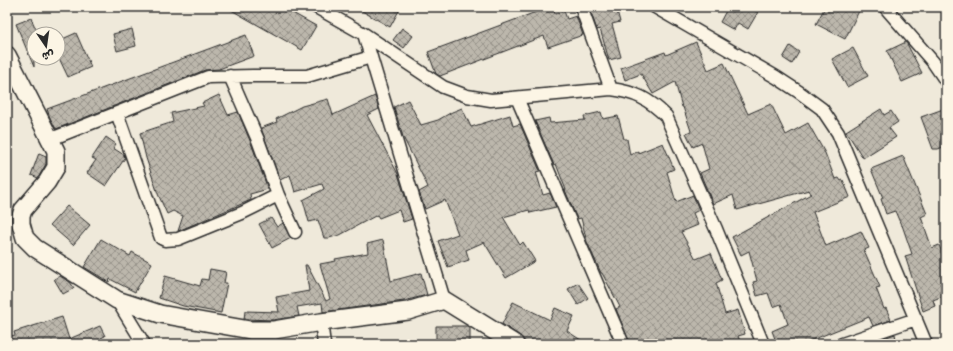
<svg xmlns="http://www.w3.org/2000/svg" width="953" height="351" viewBox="0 0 953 351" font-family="Pangolin,'Playpen Sans Arabic',sans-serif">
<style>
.building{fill:url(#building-cross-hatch);stroke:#2b2b2b}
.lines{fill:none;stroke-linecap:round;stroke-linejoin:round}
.street-casing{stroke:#2b2b2b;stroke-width:15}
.secondary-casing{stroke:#2b2b2b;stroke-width:20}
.street{stroke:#fcf5e5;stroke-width:12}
.secondary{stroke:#fcf5e5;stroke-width:17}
</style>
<defs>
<pattern id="building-cross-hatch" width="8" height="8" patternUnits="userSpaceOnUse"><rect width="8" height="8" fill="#bcb7ac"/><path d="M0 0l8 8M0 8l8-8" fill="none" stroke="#99958c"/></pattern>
</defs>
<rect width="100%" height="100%" fill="#efe9da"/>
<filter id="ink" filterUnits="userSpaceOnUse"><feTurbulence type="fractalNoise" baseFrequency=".025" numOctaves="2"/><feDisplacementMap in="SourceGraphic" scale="8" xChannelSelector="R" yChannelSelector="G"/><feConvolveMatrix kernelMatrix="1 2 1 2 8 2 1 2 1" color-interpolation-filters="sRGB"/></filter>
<g filter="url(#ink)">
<path class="building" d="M226 7H282L316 26 302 50Z
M355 7H401L390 27Z
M534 7H553L555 14 564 11 567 19 576 16 583 35 548 47 544 36 440 76 436 74 428 52 536 12Z
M589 7H616L620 22 612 24 621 57 609 60 600 29 597 30Z
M728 7H750L758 12 748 29 738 23 734 30 720 22Z
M825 7H861L845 39 816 24Z
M31 18 38 34H34V67L16 24Z
M402 28 413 36 404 48 393 40Z
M132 29 136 46 117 51 113 34Z
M76 33 91 67 68 77 58 56V41Z
M246 35 254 56 219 69 205 70 56 129 50 118 47 109Z
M696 42 708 70 724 63 748 114 771 104 786 135 808 123 825 153 835 179 839 178 841 181 843 180 850 197 813 212 826 246 861 231 869 248 864 250 880 287 876 288 884 309 886 308 891 320 873 326 869 317 802 344H777L772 331 788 324 781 304 773 307 768 293 757 296 753 282 757 281 749 251 741 255 732 237 811 194 809 190 737 210 733 195 713 204 700 173 709 169 702 143 693 147 686 133 691 131 683 107H682L675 82 653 94 641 74 625 80 621 68 665 52 666 55Z
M906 42 922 73 902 82 887 51Z
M790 46 799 52 792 64 783 58Z
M853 48 868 76 847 87 832 59Z
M219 95 228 115 238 112 251 143 268 189 250 194 251 200 178 231 183 216 173 211 167 214 158 194 146 158 140 133 173 122 171 113 204 106 202 103Z
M375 96 379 109 367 115 398 174 412 219 403 222 399 210 379 218 377 215 340 235 329 238H324L318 220 309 222 303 200 324 189 322 184 295 192 290 175 280 180 261 128 277 122 276 119 302 106 328 99 333 115Z
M408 100 421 125 438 120 452 112 462 108 471 127 510 115 513 126 520 124 540 171 536 172 543 195 550 193 556 207 530 213 529 210 503 217 520 245 523 242 535 261 506 278 484 242 466 250 469 260 448 267 438 241 458 234 445 200 425 209 419 192 428 187 403 137 394 107Z
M946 108V146L938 149H933L921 117Z
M881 109 884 115 891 111 898 122 889 128 896 137 863 158 846 131Z
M601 112 603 119 618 116 624 139H627L630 155 638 151V153L663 143 674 169 667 172 676 202 693 195 699 210 693 213 698 225 681 232 696 259 711 253 722 280 716 283 725 314 738 310 745 334 738 336 741 344H630L616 309 620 307 602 273H601L587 242 581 218 577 219 565 190H566L556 164 554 165 535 121 549 118 550 123 585 120 584 116Z
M106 137 116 144 113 148 124 155 125 158 106 186 87 173 96 160 92 158Z
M39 153 46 156V164L38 178 31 175Z
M903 156 927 214 921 217 932 248 939 245 946 264V295L933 300 935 306 923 311 905 256 912 254 902 225H901L895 211 886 214 881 199 883 198 871 169Z
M67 206 90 225 73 245 50 225Z
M271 218 277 227 283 223 291 238 272 248 259 224Z
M101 239 130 256 132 252 152 263 135 292 110 279 109 282 84 267Z
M383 240 391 281 421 273 427 295 404 301 323 312 322 303 297 307 299 316 273 320 244 319 245 311 279 312 276 297 309 291 305 265H307L326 301 330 299 320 264 336 261 335 259 368 253 367 244Z
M210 269 226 272 224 283H227L221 313 183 306 159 298 165 276 200 286 202 279 208 280Z
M60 276 70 282 74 288 63 294 54 279Z
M578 283 588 298 578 305 568 289Z
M513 302 550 320 555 308 574 316 567 331 587 344H530L524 341 520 336 502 324Z
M62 317 69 339 100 326 105 336 101 338 104 344H7V337L15 335 14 332Z
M436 326H467L470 328V344H436Z
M895 334 897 344H880L878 340Z"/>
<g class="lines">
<defs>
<path id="street" d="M316 7 364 34 443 87 467 96 491 100 611 89C635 92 649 99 666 116L716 229 763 344
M581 7 611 89
M655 7 776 77 799 92 822 109 838 133 926 344
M885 7 933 62 946 81
M364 34 444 300
M230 76 258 140 278 195 295 232
M517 98 623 344
M117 113 161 238 165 240 178 239 242 213 278 195
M51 139 208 77 253 76H307L371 57
M117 300 144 344
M321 322 324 344
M842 344 916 319"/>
<path id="secondary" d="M7 55 56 151V167L47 182 23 210 21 216V224L25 238 35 248 117 300 160 314 250 330H274L321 322 408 311 444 300 515 344"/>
</defs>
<use href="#street" class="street-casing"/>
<use href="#secondary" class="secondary-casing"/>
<use href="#street" class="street"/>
<use href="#secondary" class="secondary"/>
</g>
</g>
<rect width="953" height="351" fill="none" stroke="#fcf5e5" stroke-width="24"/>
<rect x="12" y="12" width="929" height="327" fill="none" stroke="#2b2b2b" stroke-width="1.5" filter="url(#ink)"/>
<g transform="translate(46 46) rotate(167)"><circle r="19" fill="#fcf5e5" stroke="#a8a49b"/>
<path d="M0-3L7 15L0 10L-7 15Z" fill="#2b2b2b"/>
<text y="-6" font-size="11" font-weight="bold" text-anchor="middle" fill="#2b2b2b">ش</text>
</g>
</svg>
